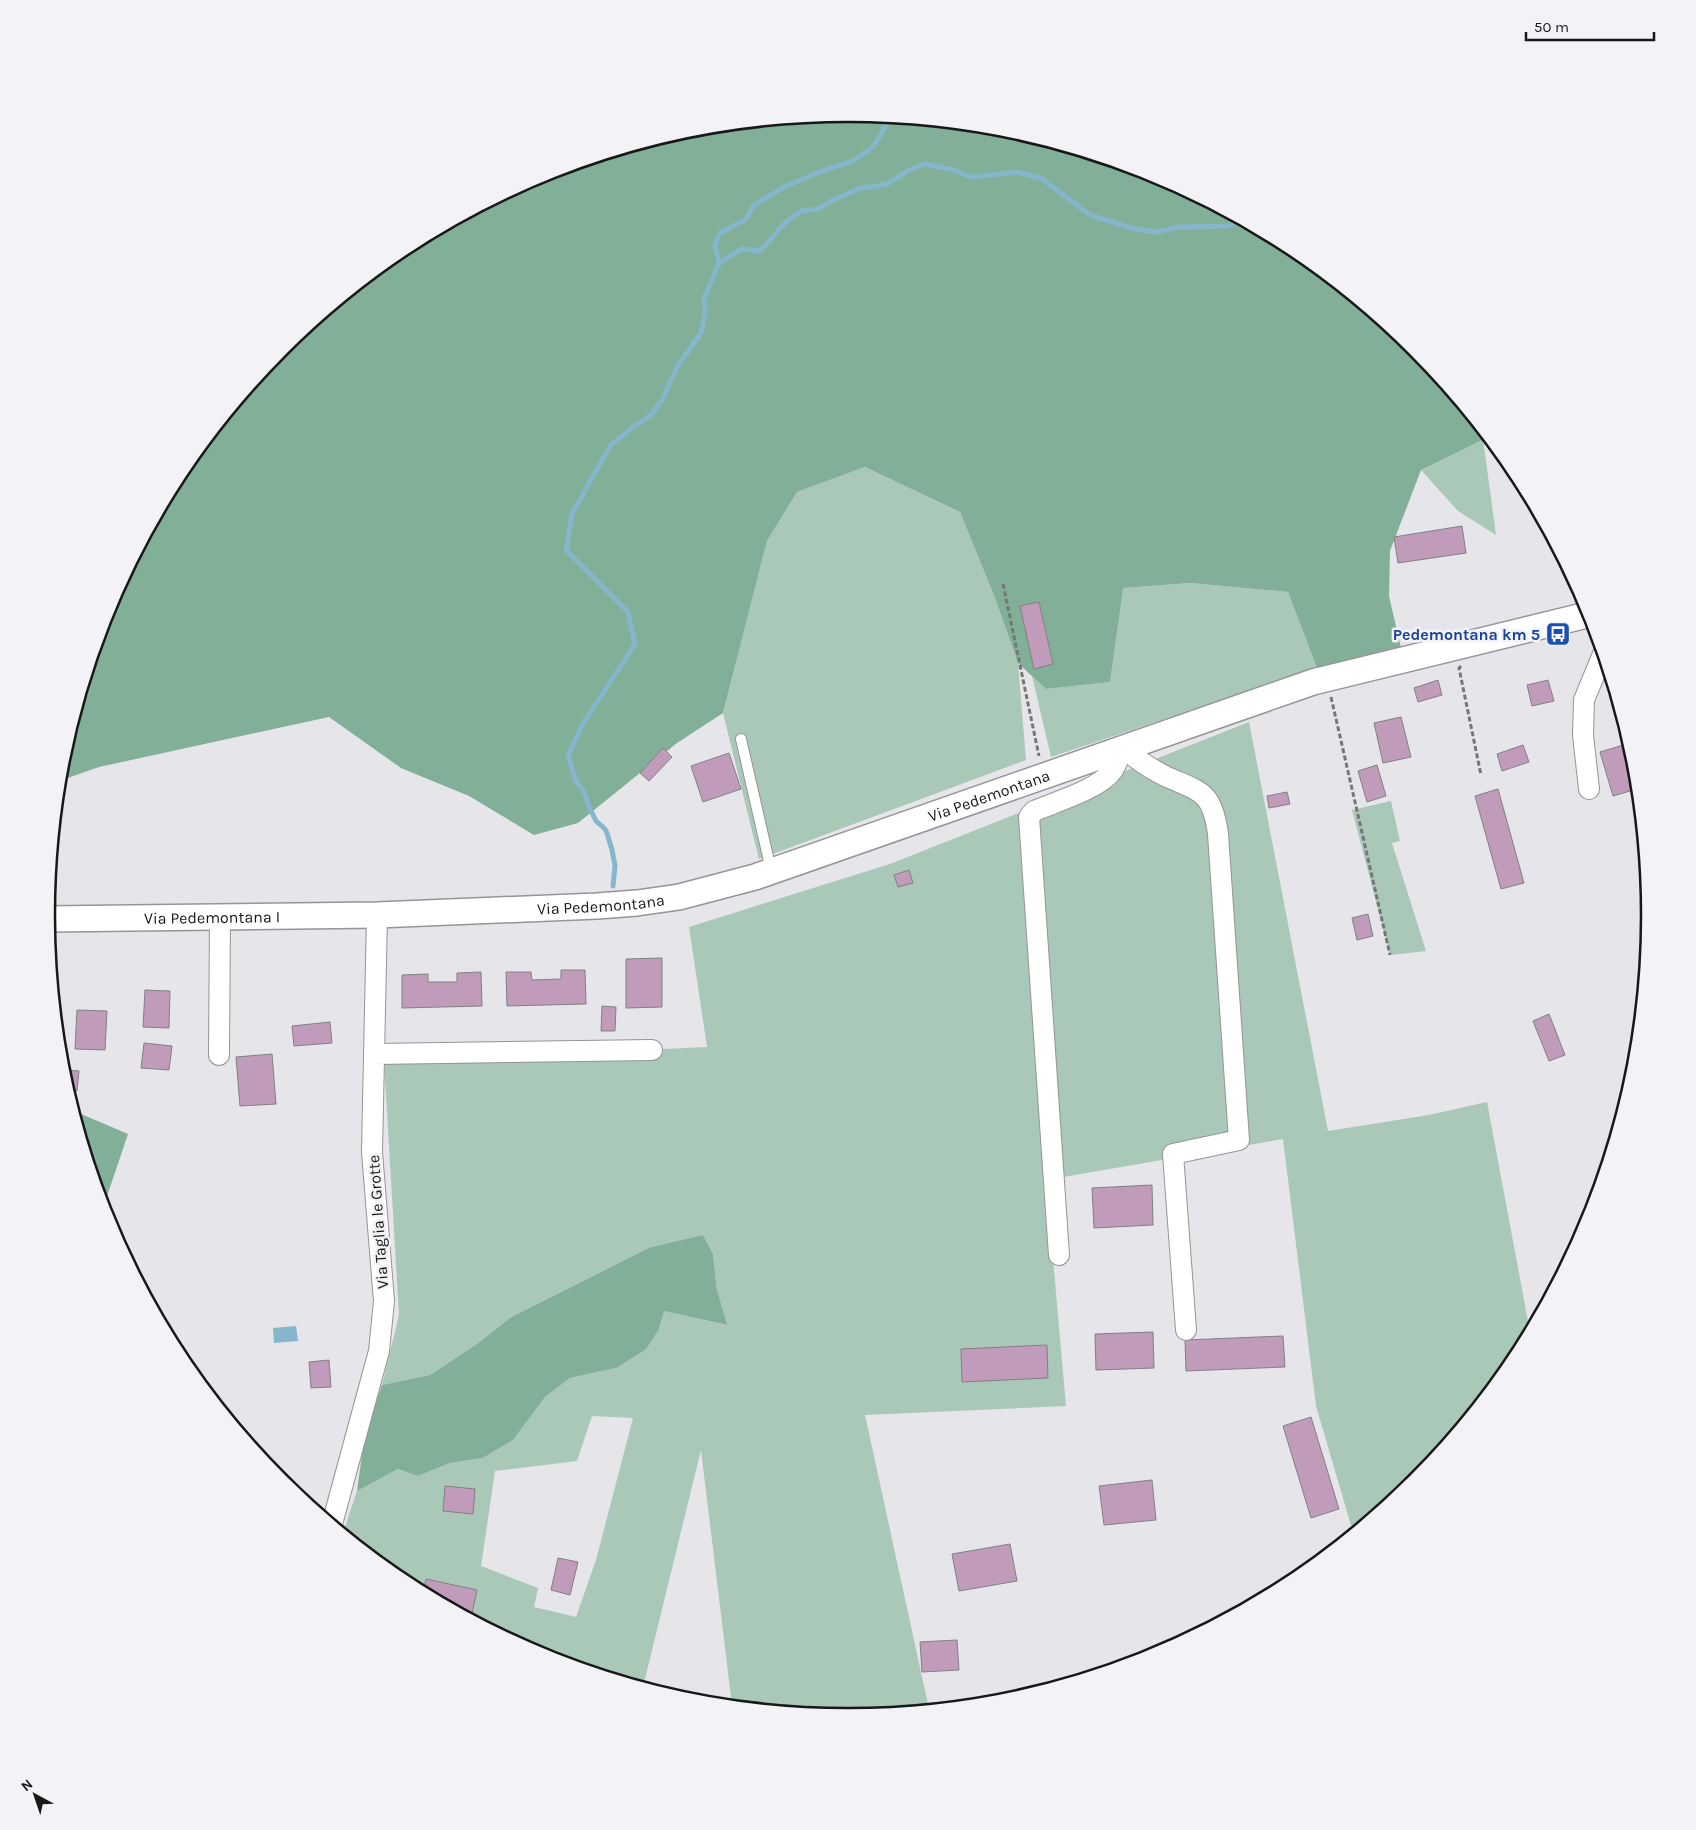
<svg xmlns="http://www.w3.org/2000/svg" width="1696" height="1830" viewBox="0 0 1696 1830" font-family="Karla,sans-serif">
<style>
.green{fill:#a9c8b8;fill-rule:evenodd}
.forest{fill:#81af97}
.water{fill:#85b6cb}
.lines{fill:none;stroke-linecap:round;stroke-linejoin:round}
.stream{stroke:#85b6cb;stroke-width:5}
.building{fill:#c09bba;stroke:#828082}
.service-casing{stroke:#959497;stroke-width:12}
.minor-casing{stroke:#959497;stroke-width:22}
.tertiary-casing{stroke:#959497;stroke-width:28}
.path{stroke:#767678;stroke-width:3;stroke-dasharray:5 2.5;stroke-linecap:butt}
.service{stroke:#fff;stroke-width:10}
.minor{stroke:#fff;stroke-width:20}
.tertiary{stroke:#fff;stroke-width:25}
.labels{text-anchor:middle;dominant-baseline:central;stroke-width:5;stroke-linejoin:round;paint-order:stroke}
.transit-label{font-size:16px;font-weight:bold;fill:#164399;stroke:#f3f2f6;text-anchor:end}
.street-label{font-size:16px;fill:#181819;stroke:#f3f2f6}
.rim{fill:none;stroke:#181819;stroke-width:2.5}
</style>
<rect width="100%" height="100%" fill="#e6e5e9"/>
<path class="green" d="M1483 439 1496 535 1458 511 1421 470Z
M865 467 960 512 995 598 1018 663 1026 760 759 859 723 713 767 541 797 492Z
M1190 583 1288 592 1317 668 1051 757 1032 676 1046 689 1110 682 1122 588Z
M1249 722 1328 1131 1429 1115 1487 1102 1530 1332 1514 1361 1415 1482 1353 1532 1316 1406 1283 1139 1046 1180 1066 1406 865 1415 929 1709 848 1717 732 1705 701 1450 643 1687 541 1656 406 1583 407 1578 397 1577 343 1533 357 1491 398 1469 418 1476 450 1463 483 1458 513 1440 545 1397 570 1378 616 1368 659 1329 664 1311 726 1325 717 1290 713 1254 703 1235 510 1318 477 1344 430 1375 382 1385 399 1315 384 1062 707 1047 689 927 890 864ZM592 1416 633 1418 596 1560 576 1617 534 1607 538 1588 481 1566 495 1471 577 1461Z
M1391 801 1400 841 1392 843 1426 951 1390 955 1352 810Z"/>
<path class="forest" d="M848 113 1005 129 1155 174 1294 249 1415 348 1488 437 1421 470 1390 551 1389 596 1404 661 1327 678 1317 668 1288 592 1190 583 1123 588 1110 682 1046 689 1018 663 995 598 960 512 865 467 797 492 767 541 723 713 677 743 578 823 534 835 469 796 401 768 329 717 99 767 59 781 62 758 107 608 182 469 281 348 403 248 541 174 692 129Z
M74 1111 128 1134 103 1208Z
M703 1235 713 1254 717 1290 727 1325 664 1311 659 1329 646 1349 616 1368 570 1378 545 1397 513 1440 483 1458 450 1463 418 1476 398 1469 357 1491 365 1433 382 1385 430 1375 477 1344 510 1318 649 1248Z"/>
<path class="water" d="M296 1326 298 1341 274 1343 273 1328Z"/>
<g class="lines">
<path class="stream" d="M719 263 741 249 760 251 785 223 801 211 819 209 831 201 860 188 877 186 889 183 909 170 925 164 954 170 971 177 1017 172 1041 178 1090 215 1134 229 1156 232 1179 227 1227 226 1241 220
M613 886 615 866 612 850 607 833 605 829 596 821 589 807 584 792 576 781 568 756 582 725 635 644 628 612 566 550 572 514 610 446 633 427 650 416 662 400 677 367 701 333 705 315 704 298 719 263 715 245 719 234 746 219 754 205 784 187 822 171 853 161 873 147 891 117"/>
</g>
<path class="building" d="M1462 526 1466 553 1398 563 1394 537Z
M1039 602 1053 664 1034 669 1020 606Z
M1438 680 1442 695 1418 702 1414 688Z
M1548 680 1554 701 1532 706 1527 685Z
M1401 717 1411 757 1383 763 1374 723Z
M1630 743 1634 759 1637 789 1613 796 1600 752Z
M1523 745 1529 762 1502 771 1497 754Z
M663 748 672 757 649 781 640 773Z
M729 753 741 789 703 802 691 766Z
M1377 765 1386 796 1367 802 1358 771Z
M1498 789 1524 883 1501 889 1475 796Z
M1287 792 1290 804 1269 808 1267 796Z
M909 870 913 883 898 887 894 875Z
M1368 914 1373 936 1357 940 1352 918Z
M662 958V1007L626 1008V959Z
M561 970H585L586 1004 507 1006 506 972H531L532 980 561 979Z
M481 972 482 1006 402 1008V975L428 974V982H457V973Z
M145 990 170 991 169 1028 143 1027Z
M602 1006 616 1007 615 1031H601Z
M77 1010 107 1011 105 1050 75 1049Z
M1549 1014 1565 1055 1549 1061 1533 1021Z
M330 1022 332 1043 294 1046 292 1026Z
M144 1043 172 1046 169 1070 141 1068Z
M272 1054 276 1104 240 1106 236 1057Z
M60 1056 67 1057 65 1070 79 1071 77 1091 67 1090 62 1071Z
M1152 1185 1153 1225 1094 1228 1092 1188Z
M1153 1332 1154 1368 1096 1370 1095 1334Z
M1283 1336 1285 1367 1186 1371 1185 1340Z
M1047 1345 1048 1378 962 1382 961 1349Z
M329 1360 331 1387 311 1388 309 1362Z
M1311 1417 1339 1509 1311 1518 1283 1426Z
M1152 1480 1156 1520 1104 1525 1099 1486Z
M445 1486 475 1489 473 1514 443 1511Z
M1010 1544 1017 1581 959 1591 952 1554Z
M558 1558 578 1562 570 1595 551 1590Z
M426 1579 477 1590 471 1618 423 1592Z
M957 1640 959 1670 922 1672 920 1642Z"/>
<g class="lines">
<defs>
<path id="service" d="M741 739 771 870"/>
<path id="minor" d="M1589 789 1583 735 1584 700 1603 654
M374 1054 652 1050
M219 1055 220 917
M1059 1255 1029 817 1034 811C1055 802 1100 789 1113 770 1117 763 1120 755 1123 748 1136 759 1149 768 1165 776 1200 792 1212 790 1218 834L1239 1140 1173 1154 1186 1330
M332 1524 379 1351 384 1301 372 1152 377 915"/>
<g id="tertiary">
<path id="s1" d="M47 919 377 915 597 906 637 903 679 897 755 877 1313 682 1591 614"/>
</g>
</defs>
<use href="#service" class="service-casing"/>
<use href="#minor" class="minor-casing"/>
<use href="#tertiary" class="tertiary-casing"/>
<path class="path" d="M1003 584 1039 756
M1461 666 1459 668 1481 775
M1331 697 1390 955"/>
<use href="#service" class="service"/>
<use href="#minor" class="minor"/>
<use href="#tertiary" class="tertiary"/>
</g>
<defs>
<symbol id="bus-square" viewBox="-11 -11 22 22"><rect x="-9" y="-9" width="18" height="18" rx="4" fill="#1a4fb4" stroke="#f3f2f6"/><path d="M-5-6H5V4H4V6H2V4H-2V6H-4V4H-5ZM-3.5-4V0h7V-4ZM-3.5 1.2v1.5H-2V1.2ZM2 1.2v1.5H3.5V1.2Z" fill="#fff"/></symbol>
</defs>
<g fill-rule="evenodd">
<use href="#bus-square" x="1544" y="620" width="28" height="28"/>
</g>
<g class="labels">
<g class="transit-label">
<text x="1540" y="634">Pedemontana km 5</text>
</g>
<g class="street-label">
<text stroke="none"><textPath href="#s1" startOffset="959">Via Pedemontana</textPath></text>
<text stroke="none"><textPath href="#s1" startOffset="554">Via Pedemontana</textPath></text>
<text stroke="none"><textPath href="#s1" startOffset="165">Via Pedemontana I</textPath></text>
<text transform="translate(378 1222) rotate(-94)">Via Taglia le Grotte</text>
</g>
</g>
<path d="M0 0H1696V1830H0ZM55 915a793 793 0 1 1 1586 0a793 793 0 1 1-1586 0Z" fill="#f3f2f6" fill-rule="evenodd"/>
<path class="rim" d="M55 915a793 793 0 1 1 1586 0a793 793 0 1 1-1586 0Z"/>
<g transform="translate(35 1795) rotate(320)" stroke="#f3f2f6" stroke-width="4" paint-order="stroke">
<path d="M0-4L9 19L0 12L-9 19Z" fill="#181819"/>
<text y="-8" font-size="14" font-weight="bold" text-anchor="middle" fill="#181819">N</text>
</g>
<path d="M1526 32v8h128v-8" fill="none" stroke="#181819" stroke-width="2.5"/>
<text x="1534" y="32" font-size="15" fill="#181819" stroke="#f3f2f6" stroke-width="4" paint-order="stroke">50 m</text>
</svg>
